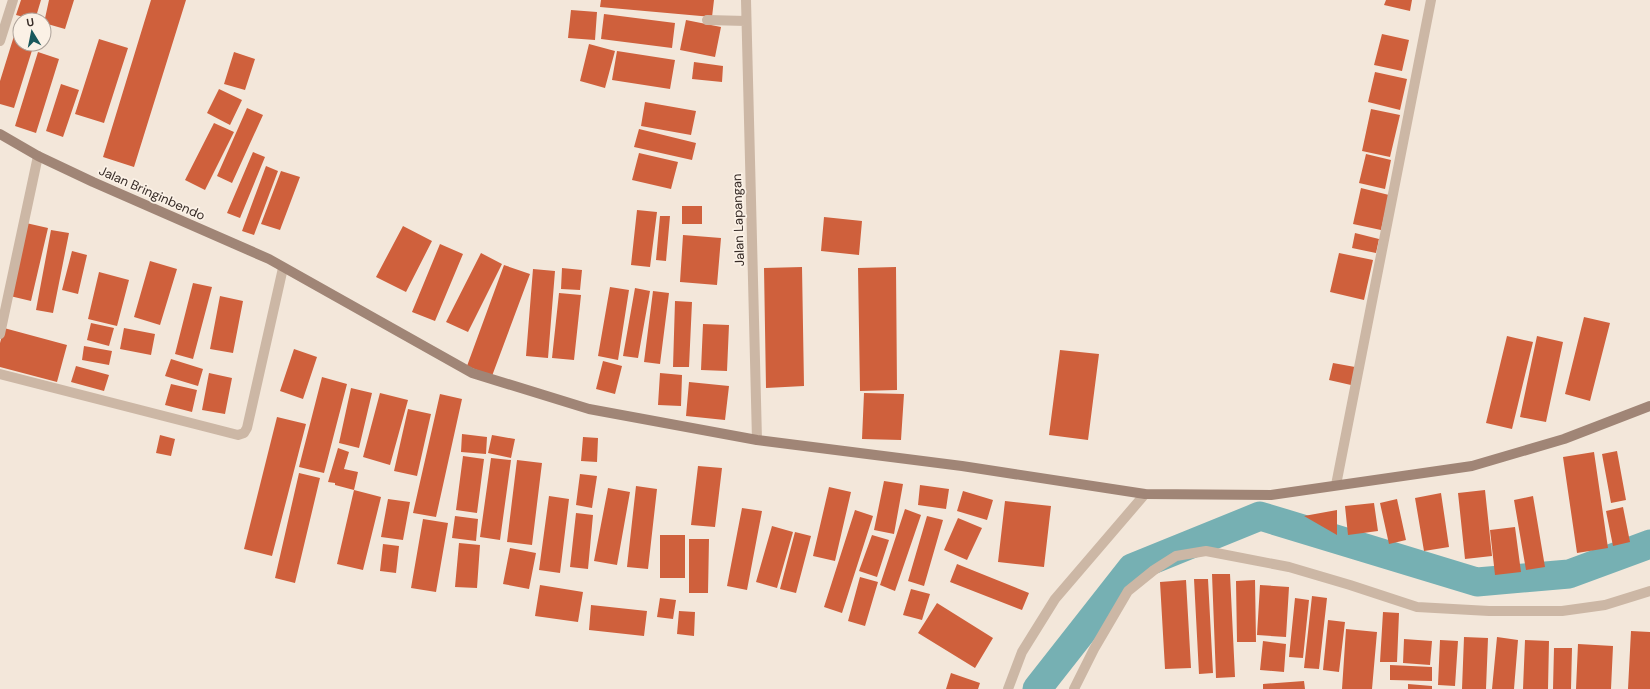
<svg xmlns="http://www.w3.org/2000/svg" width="1650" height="689" viewBox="0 0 1650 689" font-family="'DM Sans',sans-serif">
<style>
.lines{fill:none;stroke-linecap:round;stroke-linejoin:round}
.canal{stroke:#76b0b3;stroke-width:29}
.building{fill:#cf603c}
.lane{stroke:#ccb7a5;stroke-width:10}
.street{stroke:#ccb7a5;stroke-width:10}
.secondary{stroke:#a08576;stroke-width:10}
.labels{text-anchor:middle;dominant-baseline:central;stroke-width:3.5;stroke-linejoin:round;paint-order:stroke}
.street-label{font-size:13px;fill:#372c27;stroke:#fbf1e6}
</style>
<rect width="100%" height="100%" fill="#f3e7da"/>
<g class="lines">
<path class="canal" d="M1037 689 1132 568 1260 516 1477 582 1569 574 1650 544"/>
</g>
<path class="building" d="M21 0H41L35 20 16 15Z
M49 0H74L65 29 44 23Z
M151 0H186L134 167 103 157Z
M601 0H714L712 17 600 7Z
M1386 0H1412L1410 11 1384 5Z
M571 10 597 12 595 40 568 38Z
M604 14 675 23 672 48 601 39Z
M686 20 721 27 715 57 680 50Z
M18 23 20 24V44H34L14 108 0 104V81Z
M1382 34 1409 40 1402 71 1374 65Z
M99 39 128 48 104 123 75 114Z
M589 44 615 51 605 88 580 81Z
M617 51 675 60 670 89 612 80Z
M38 52 59 59 36 133 15 126Z
M234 52 255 59 245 90 224 84Z
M694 62 723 66 722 82 692 79Z
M1375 72 1407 79 1400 110 1368 102Z
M61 84 79 90 63 137 46 131Z
M219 89 242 100 230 125 207 113Z
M645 102 696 111 691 135 641 126Z
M247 108 263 115 232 183 217 176Z
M1371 109 1400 115 1390 157 1362 151Z
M214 123 234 132 205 190 185 180Z
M639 129 696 143 692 160 634 147Z
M253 152 265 157 240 218 227 213Z
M639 153 678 162 671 189 632 180Z
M1366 154 1391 160 1385 189 1359 183Z
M266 166 278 171 254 235 242 231Z
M281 171 300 177 280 230 261 224Z
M1361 188 1389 195 1381 230 1353 224Z
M682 206H702V224H682Z
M637 210 657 212 650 267 631 265Z
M660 216H670L666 261 656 260Z
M824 217 862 221 859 255 821 251Z
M26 223 48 228 31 301 10 296Z
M403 226 432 241 406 292 376 277Z
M51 230 69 233 53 313 36 310Z
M1355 233 1379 239 1376 253 1352 248Z
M683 235 721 238 717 285 680 282Z
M440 244 463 254 435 321 412 312Z
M72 251 87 255 78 294 62 290Z
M481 253 502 264 468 332 446 322Z
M1339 253 1373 260 1364 300 1330 292Z
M150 261 177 269 160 325 134 317Z
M504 265 530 274 492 376 467 366Z
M802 267 804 386 766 388 764 268Z
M896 267 897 390 860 391 858 268Z
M562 268 582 270 580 290 561 289Z
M533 269 555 271 548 358 526 356Z
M99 272 129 280 117 326 88 319Z
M193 283 212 287 193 359 175 354Z
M610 287 629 290 618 360 598 356Z
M635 288 650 291 638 358 623 356Z
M653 291 669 293 660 364 644 362Z
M559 293 581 295 574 360 552 358Z
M220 296 243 301 233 353 210 349Z
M675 301 692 302 689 367H673Z
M1584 317 1610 323 1590 401 1565 394Z
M91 323 114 328 109 346 87 340Z
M703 324 729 325 727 371 701 370Z
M4 328 67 345 57 382 0 367V343Z
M124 328 155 334 151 355 120 349Z
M1507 336 1533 342 1512 429 1486 423Z
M1537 336 1563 342 1546 422 1520 417Z
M84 346 112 351 109 365 82 360Z
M294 349 317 357 303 399 280 391Z
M1060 350 1099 354 1088 440 1049 435Z
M171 359 203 369 198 386 165 376Z
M603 361 622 366 615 394 596 389Z
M1333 363 1355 367 1351 385 1329 380Z
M76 366 109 375 104 391 71 382Z
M209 373 232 378 225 414 202 410Z
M660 373 682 375 681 406 658 405Z
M322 377 347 384 324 473 299 467Z
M689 382 729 386 725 420 686 416Z
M171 384 197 390 192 412 165 405Z
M351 388 372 393 359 448 339 443Z
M380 393 408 400 390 465 363 457Z
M864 393 904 394 901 440 862 439Z
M440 394 462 399 436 517 413 513Z
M408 409 431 414 417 476 394 471Z
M277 417 306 424 272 556 244 549Z
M462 434 487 437 486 454 461 452Z
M160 435 175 439 171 456 156 453Z
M492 435 515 439 511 458 488 453Z
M583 437 598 438 597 462 581 461Z
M338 448 349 452 344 469 358 472 354 490 335 485V483L328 482Z
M1617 451 1626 500 1611 503 1602 454Z
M1594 452 1608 548 1577 553 1563 457Z
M463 456 484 459 477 513 456 510Z
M491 458 511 460 500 540 480 537Z
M517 460 542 463 532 545 507 542Z
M698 466 722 468 715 527 691 525Z
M299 473 320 478 295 583 275 578Z
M580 474 597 476 592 508 576 505Z
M884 481 903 484 894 534 874 530Z
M920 485 949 489 946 509 918 505Z
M636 486 657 489 648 569 627 567Z
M829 487 851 492 835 561 813 556Z
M608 488 630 492 617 565 594 561Z
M354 490 381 497 363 570 337 564Z
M1485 490 1492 556 1465 559 1458 493Z
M963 491 993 500 987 520 957 511Z
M1441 493 1449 547 1424 551 1415 498Z
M549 496 569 499 560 573 539 570Z
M1533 496 1545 567 1526 570 1514 500Z
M388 499 410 502 403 540 381 537Z
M1397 499 1406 540 1389 544 1380 503Z
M1005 501 1051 506 1044 567 998 562Z
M1374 503 1378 531 1348 535 1345 506Z
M1623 507 1630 542 1613 546 1606 511Z
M742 508 762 511 747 590 727 586Z
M905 509 921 515 895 591 880 585Z
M855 510 873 516 842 613 824 607Z
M1337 510V535L1304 516Z
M576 513 593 515 588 569 570 567Z
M455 516 478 519 476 541 452 538Z
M927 516 943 520 924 586 908 581Z
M958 518 982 528 967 560 944 550Z
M423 519 448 523 436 592 411 588Z
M772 526 793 532 777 588 756 582Z
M1515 527 1521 572 1495 575 1490 530Z
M795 532 811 536 796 593 780 589Z
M660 535H685V578H660Z
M872 535 889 540 877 577 859 571Z
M689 539H709L708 593H689Z
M459 543 480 545 477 588 455 587Z
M383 544 399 546 396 573 380 571Z
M510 548 536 553 529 589 503 584Z
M957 564 1029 593 1022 610 950 582Z
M1212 574H1230L1235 677 1216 678Z
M860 577 878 582 865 626 848 621Z
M1194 579H1208L1213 673 1199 674Z
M1186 580 1191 668 1165 669 1160 582Z
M1255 580 1256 642H1237L1236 581Z
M540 585 583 592 578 622 535 616Z
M1260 585 1289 587 1286 637 1257 635Z
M911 589 930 594 922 620 903 615Z
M1312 596 1327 598 1319 669 1304 668Z
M660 598 676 600 673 619 657 617Z
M1295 598 1309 600 1303 658 1289 657Z
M937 603 993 638 975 668 918 633Z
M591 605 647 611 644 636 589 630Z
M679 611 695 612 694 636 677 634Z
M1383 612 1399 613 1397 662H1380Z
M1328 620 1345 622 1339 672 1323 670Z
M1346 629 1377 632 1372 689H1342Z
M1631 631 1650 632V689H1628Z
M1464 637 1488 638 1486 689H1462Z
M1497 637 1518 640 1514 689H1492Z
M1404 639 1432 641 1430 665 1403 663Z
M1440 640 1458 641 1455 686 1438 685Z
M1525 640 1549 641 1548 689H1523Z
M1263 641 1286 644 1284 672 1260 670Z
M1578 644 1613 646 1611 689H1576Z
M1554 648H1572L1571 689H1553Z
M1390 665 1432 667V681L1390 680Z
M951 673 980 683 978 689H946Z
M1304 681 1305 689H1263V684Z
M1408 684 1432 686V689H1408Z"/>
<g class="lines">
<path class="lane" d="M1336 485 1431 0"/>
<path class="street" d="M746 0 757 440
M707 20 746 21
M0 41 13 0
M0 334 38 156
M0 374 238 435 244 433 247 428 283 268
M1008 689 1022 652 1055 599 1145 494
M1074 689 1094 649 1128 591 1154 570 1176 556 1206 551 1289 567 1350 585 1417 607 1489 611H1562L1605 605 1650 591"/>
<path class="secondary" d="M0 134 38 156 93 182 269 259 472 373 589 409 757 440 962 466 1145 494 1271 495 1472 466 1564 439 1650 406"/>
</g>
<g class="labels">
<g class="street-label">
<text transform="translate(152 193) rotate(24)">Jalan Bringinbendo</text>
<text transform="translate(738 220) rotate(-92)">Jalan Lapangan</text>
</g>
</g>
<g transform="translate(32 32) rotate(350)"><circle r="19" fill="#fbf1e6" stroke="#ada29a"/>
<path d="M0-3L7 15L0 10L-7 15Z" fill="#19585c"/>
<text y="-6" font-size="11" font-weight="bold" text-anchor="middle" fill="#372c27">U</text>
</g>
</svg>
